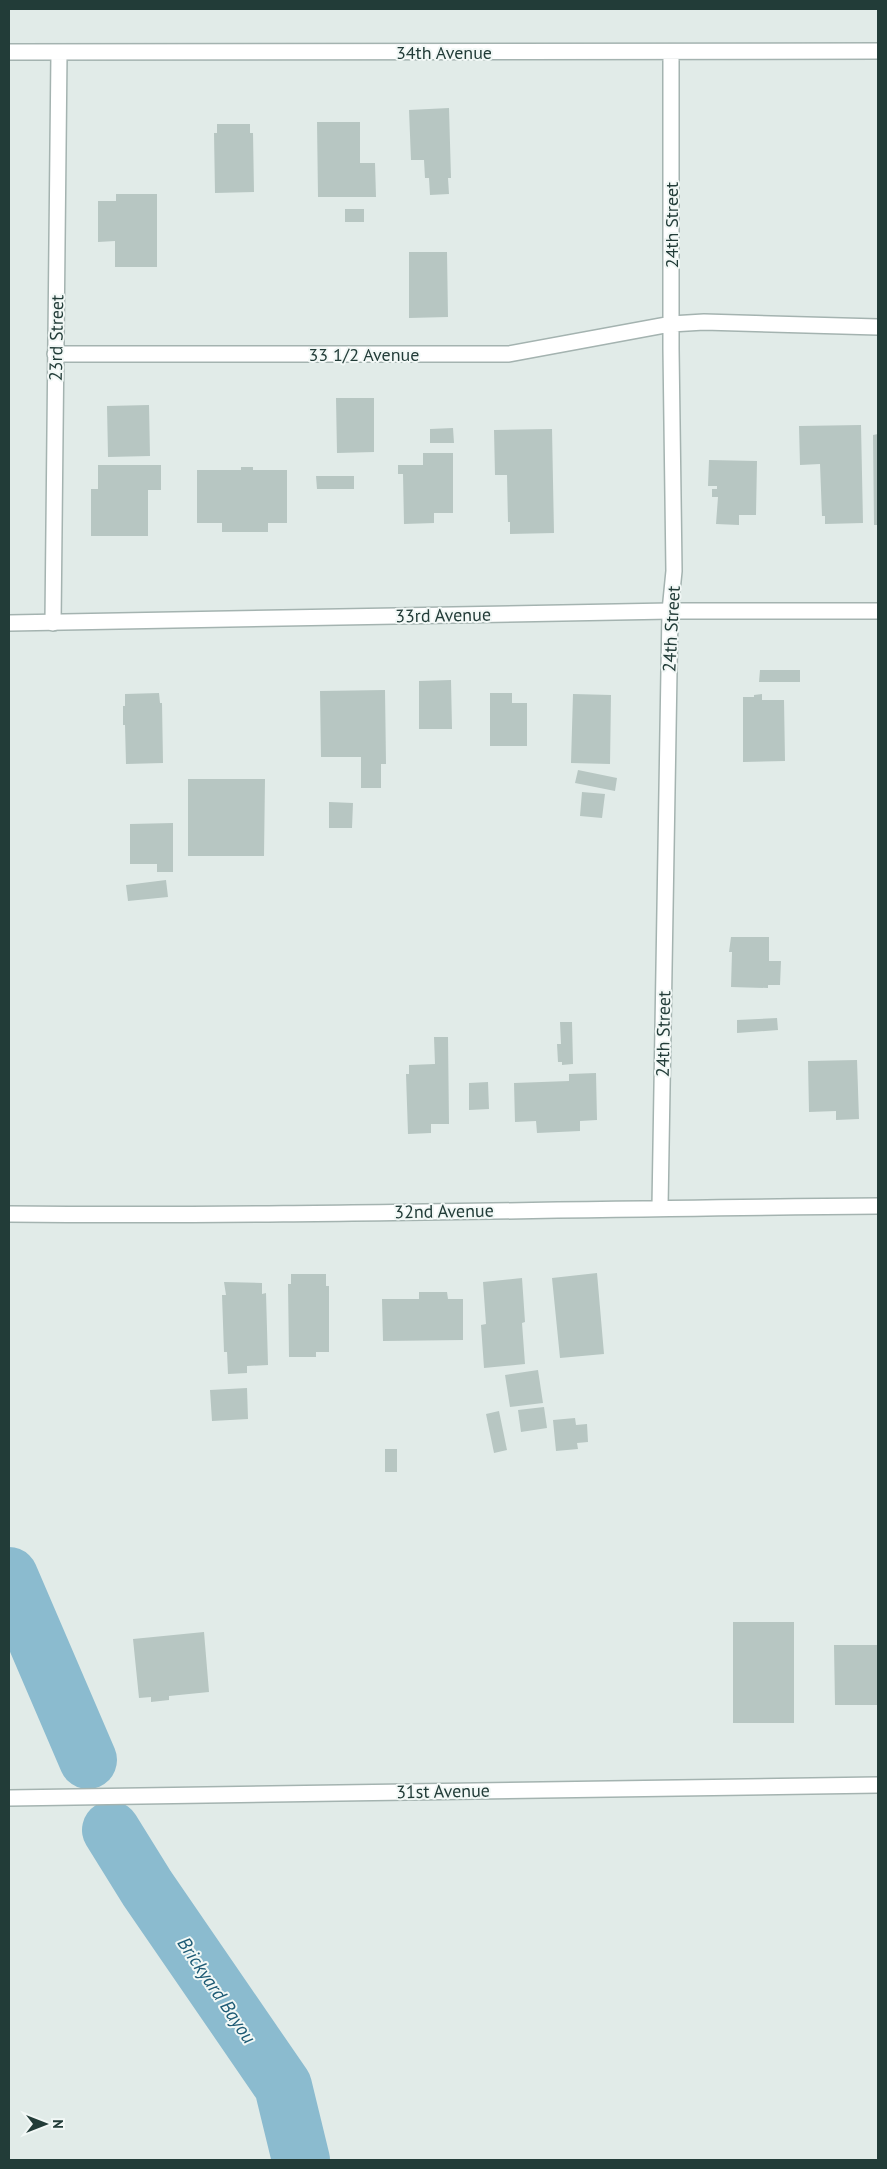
<svg xmlns="http://www.w3.org/2000/svg" width="887" height="2169" viewBox="0 0 887 2169" font-family="'PT Sans',sans-serif">
<style>
.lines{fill:none;stroke-linecap:round;stroke-linejoin:round}
.river{stroke:#8bbbcf;stroke-width:58}
.building{fill:#b7c6c2}
.minor-casing{stroke:#a4b3b0;stroke-width:18}
.tertiary-casing{stroke:#a4b3b0;stroke-width:18}
.minor{stroke:#fff;stroke-width:15}
.tertiary{stroke:#fff;stroke-width:15}
.labels{text-anchor:middle;dominant-baseline:central;stroke-width:4;stroke-linejoin:round;paint-order:stroke}
.street-label{font-size:18px;fill:#223c38;stroke:#f2f8f6}
.water-label{font-size:19px;font-style:italic;fill:#1e5b75;stroke:#f2f8f6}
</style>
<rect width="100%" height="100%" fill="#e1ebe8"/>
<g class="lines">
<path class="river" d="M9 1576 88 1760
M111 1830 147 1888 283 2086 301 2160"/>
</g>
<path class="building" d="M449 108 451 178H448L449 194 430 195 429 178H425L424 160H411L409 110Z
M317 122H360V163H375L376 197H318Z
M217 124H250V133H253L254 192 215 193 214 133H217Z
M116 194H157V267H115V241L98 242V201H116Z
M345 209H364V222H345Z
M409 252H447L448 317 409 318Z
M336 398H374V452L337 453Z
M149 405 150 456 108 457 107 406Z
M861 425 863 523 825 524V516H822L820 464 800 465 799 426Z
M453 428 454 443H430V429Z
M552 429 554 533 510 534V522H508L507 475H495L494 430Z
M878 434V525H874L873 435Z
M423 453H453V513H434V523L404 524 403 474H398V465H423Z
M709 460 757 461 756 515H739V525L716 524 718 497H712V489H717V486H708Z
M98 465H161V490H148V536H91V489H98Z
M241 467H253V470H287V523H268V532H222V523H197V470H241Z
M316 476H354V489H317Z
M760 670H800V682H759Z
M451 680 452 729H419V681Z
M385 690 386 764H381V788H361V757H321L320 691Z
M159 693 160 703H162L163 763 126 764 125 725H123V706H125V694Z
M490 693H512V703H527V746H490Z
M573 694 611 695 610 764 571 763Z
M762 694V700H784L785 761 743 762V697H754V695Z
M578 770 617 778 615 791 575 783Z
M188 779H265L264 856H188Z
M582 792 605 794 602 818 580 816Z
M329 802 353 803 352 828H329Z
M173 823V872H157V864H130V824Z
M166 880 168 897 128 901 126 885Z
M731 937H769V961H781L780 985H768V988L731 987 732 952H729Z
M777 1018 778 1030 737 1033V1020Z
M560 1022H572L573 1064 562 1065V1062H558L557 1044H561Z
M434 1037H448L449 1124H431V1133L408 1134 406 1074H409V1065L435 1064Z
M857 1060 859 1119 836 1120V1111L809 1112 808 1061Z
M596 1073 597 1120 580 1121V1131L537 1133 536 1121 515 1122 514 1083 569 1081V1074Z
M488 1082 489 1109 469 1110V1083Z
M597 1273 604 1354 560 1358 552 1278Z
M291 1274H326V1286H329V1352H316V1357H289L288 1284H291Z
M522 1278 525 1322 522 1323 525 1364 484 1368 481 1325 486 1324 483 1282Z
M224 1282 262 1283V1294L266 1293 268 1365 247 1366V1373L228 1374 227 1352H224L222 1295H226Z
M419 1292H447L448 1299H463V1340L383 1341 382 1299H419Z
M538 1370 543 1403 510 1407 505 1375Z
M247 1388 248 1419 212 1421 210 1390Z
M544 1407 547 1428 521 1432 518 1410Z
M499 1411 507 1450 494 1453 486 1414Z
M575 1418 576 1425 587 1424 588 1442 577 1443 578 1449 556 1451 553 1420Z
M385 1449H397V1472H385Z
M733 1622H794V1723H733Z
M204 1632 209 1692 169 1696V1700L151 1702V1697L139 1698 133 1639Z
M834 1645H878V1705H835Z"/>
<g class="lines">
<defs>
<path id="minor" d="M9 52 878 51
M55 354H509L671 324 704 322 878 327
M53 623 59 53
M660 1207 670 611 674 571 671 349V52
M9 1214C299 1217 588 1208 878 1206
M9 1798 878 1785"/>
<path id="tertiary" d="M9 623 670 611H878"/>
</defs>
<use href="#minor" class="minor-casing"/>
<use href="#tertiary" class="tertiary-casing"/>
<use href="#minor" class="minor"/>
<use href="#tertiary" class="tertiary"/>
</g>
<g class="labels">
<g class="street-label">
<text x="444" y="52">34th Avenue</text>
<text transform="translate(671 225) rotate(-90)">24th Street</text>
<text transform="translate(56 338) rotate(-89)">23rd Street</text>
<text x="364" y="354">33 1/2 Avenue</text>
<text transform="translate(443 615) rotate(-1)">33rd Avenue</text>
<text transform="translate(671 629) rotate(-87)">24th Street</text>
<text transform="translate(663 1034) rotate(-89)">24th Street</text>
<text transform="translate(444 1211) rotate(-1)">32nd Avenue</text>
<text transform="translate(443 1791) rotate(-1)">31st Avenue</text>
</g>
<g class="water-label">
<text transform="translate(217 1990) rotate(56)">Brickyard Bayou</text>
</g>
</g>
<rect width="887" height="2169" fill="none" stroke="#223c38" stroke-width="20"/>
<g transform="translate(45 2124) rotate(90)" stroke="#f2f8f6" stroke-width="4" paint-order="stroke">
<path d="M0-4L9 19L0 12L-9 19Z" fill="#223c38"/>
<text y="-8" font-size="14" font-weight="bold" text-anchor="middle" fill="#223c38">N</text>
</g>
</svg>
